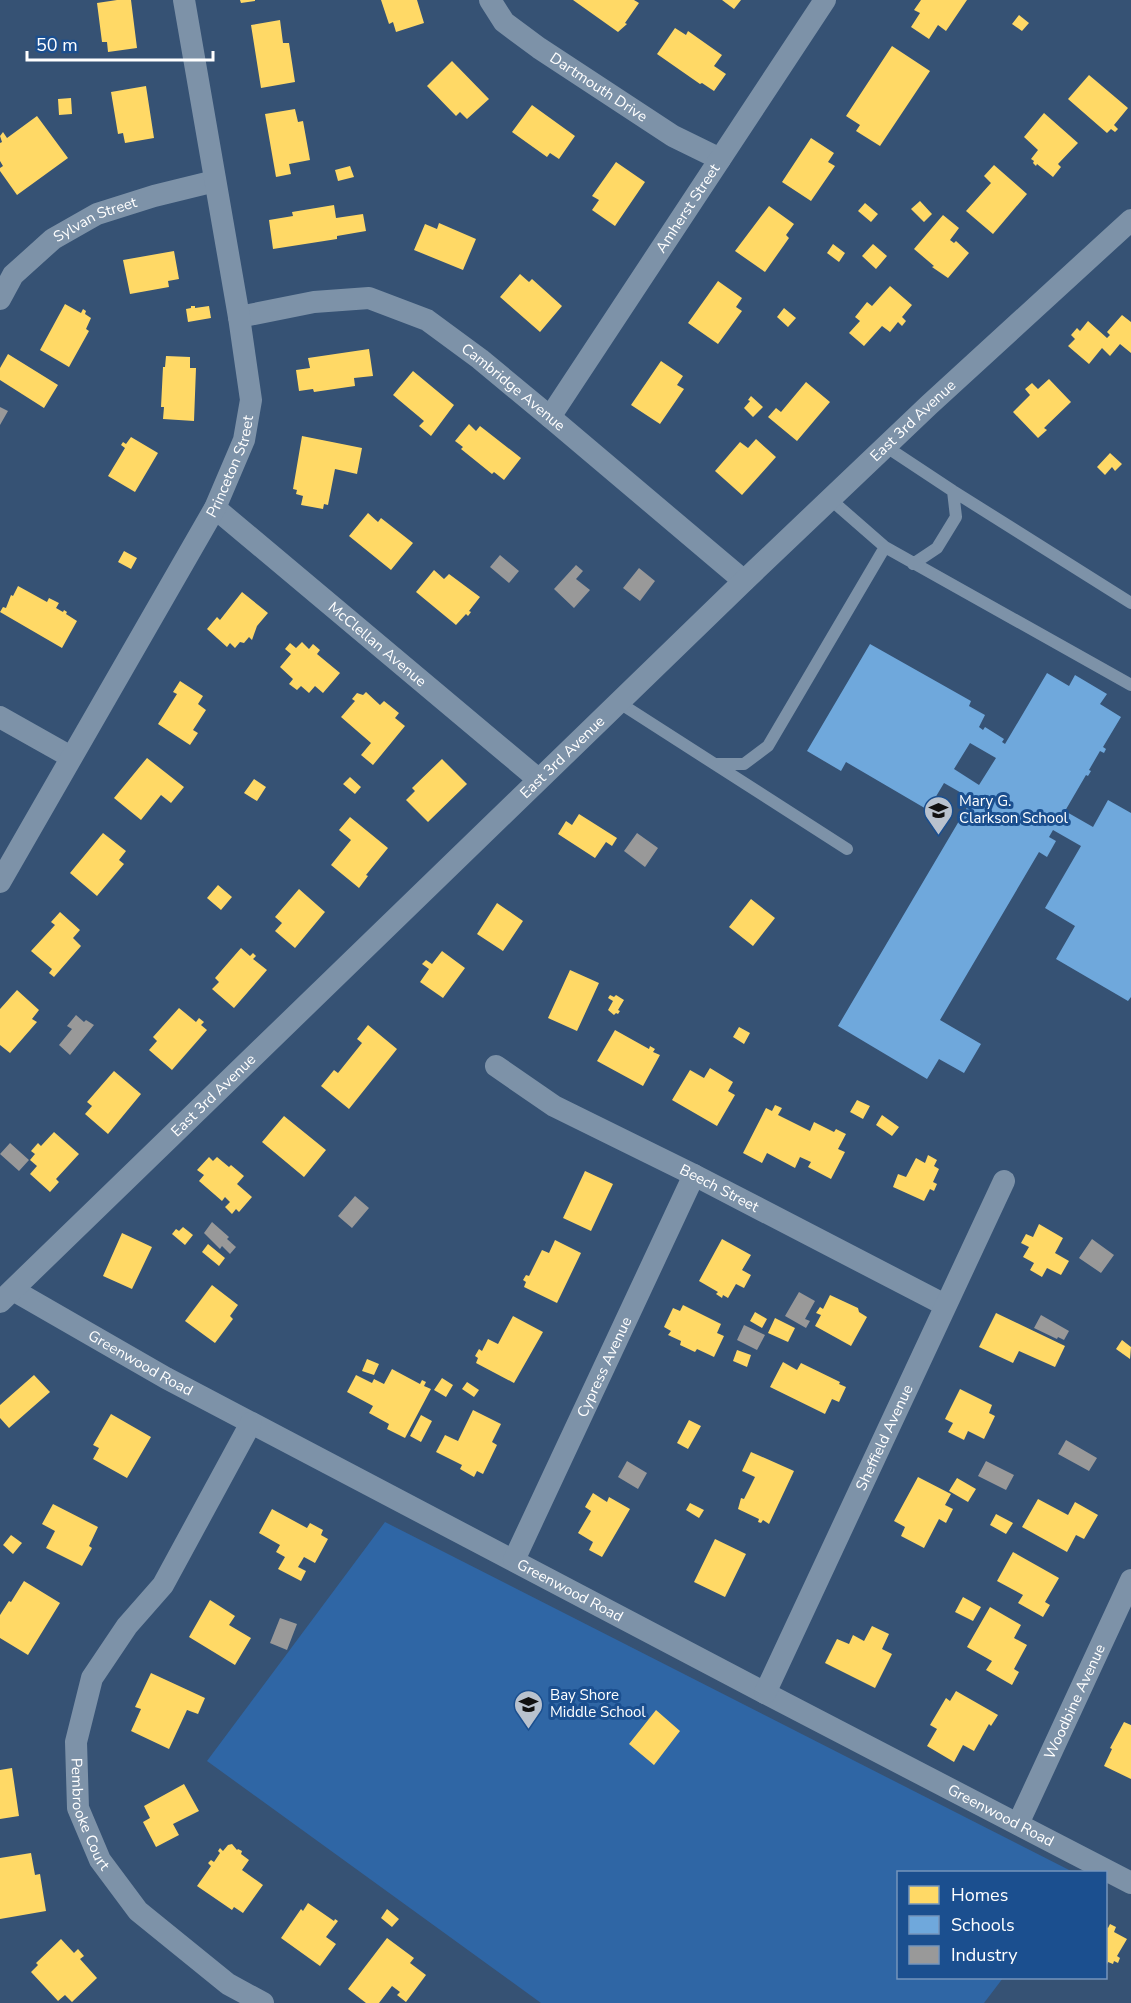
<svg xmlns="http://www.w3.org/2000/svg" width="1131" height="2003" viewBox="0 0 1131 2003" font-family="'Nunito Sans',sans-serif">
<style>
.green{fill:#2f66a5}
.homes{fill:#ffd966}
.schools{fill:#6fa8dc;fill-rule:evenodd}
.industry{fill:#999}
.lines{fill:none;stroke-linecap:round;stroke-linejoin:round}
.service{stroke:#7d92a8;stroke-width:12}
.minor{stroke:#7d92a8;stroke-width:22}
.labels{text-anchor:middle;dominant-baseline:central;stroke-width:6;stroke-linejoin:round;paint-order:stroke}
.street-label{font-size:15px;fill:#fff;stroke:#1b4f8f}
.poi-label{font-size:15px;fill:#fff;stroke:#1b4f8f;text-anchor:start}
</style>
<rect width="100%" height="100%" fill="#365274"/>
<path class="green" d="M385 1522 1073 1872H898V1978H1003L984 2003H541L207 1761Z"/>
<path class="homes" d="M117 0H131L137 48 108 52 107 42H102L97 3Z
M240 0H255V1L241 3Z
M381 0H417L424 23 396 32 393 22 389 24Z
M573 0H634L639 3 625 23 627 24 618 32Z
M722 0H741L734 9Z
M921 0H967L946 31 938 25 929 39 911 27 920 13 914 10Z
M1019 15 1029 23 1022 31 1012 24Z
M280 20 283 43H289L295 82 261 88 251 25Z
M675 28 686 35 688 31 722 55 714 66 726 74 714 91 702 83 700 84 657 54Z
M892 46 930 71 880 146 856 131 860 125 846 116Z
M452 61 489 99 467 119 460 112 456 116 427 86Z
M1089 75 1128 108 1114 125 1118 129 1115 132 1111 129 1107 133 1068 99Z
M146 86 154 138 125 143 123 133 118 134 111 92Z
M71 98 72 114 59 115 58 99Z
M532 105 575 136 559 159 550 153 547 157 512 132Z
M295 109 298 122 303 121 310 160 289 164 291 174 276 177 265 114Z
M1044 113 1078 143 1058 164 1061 167 1053 177 1037 164 1036 166 1033 163 1034 161 1031 159 1038 150 1024 137Z
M37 116 68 158 17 195 0 171V168L3 166 0 161V143L2 142 0 136 3 132 7 138Z
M811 138 834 153 828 162 835 166 811 201 782 182Z
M616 162 645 182 615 226 592 210 599 200 592 196Z
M994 165 1027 194 993 234 966 211 991 183 984 176Z
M350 166 354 177 338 181 335 170Z
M920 201 932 214 924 222 911 209Z
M865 203 878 214 871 222 858 211Z
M334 205 336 218 363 214 366 231 337 236V239L273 249 269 220 293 216 292 212Z
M769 206 794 224 786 235 789 238 765 272 735 251Z
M943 215 959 228 950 240 954 243 956 241 969 253 948 278 932 267 934 266 914 249Z
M439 223 476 239 463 270 414 250 425 224 437 229Z
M833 244 845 253 839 262 827 253Z
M873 244 887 256 876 269 862 256Z
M174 251 179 279 168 281 169 287 130 294 123 260Z
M520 274 529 282 532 279 562 306 540 332 500 297Z
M718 281 742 298 736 307 742 311 718 344 688 323Z
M890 286 912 305 902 317 906 321 902 326 898 322 890 332 882 326 864 346 849 333 860 321 855 317 867 302 872 306Z
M65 304 81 313 83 309 86 311 85 314 91 318 86 329 89 331 69 367 40 350Z
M191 306H195V308L209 306 211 318 188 322 186 309 191 308Z
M784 308 796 318 788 327 777 317Z
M1122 315 1131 322V353L1120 344 1110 356 1102 348 1089 364 1068 346 1075 339 1071 335 1077 328 1080 331 1088 321 1107 338 1110 335 1107 332Z
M369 349 373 376 354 378 355 386 314 392 313 389 299 391 296 370 310 368 308 358Z
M8 354 58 385 44 408 0 380V368Z
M166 356 190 357V368H196L194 421 163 419 164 407H161L163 367H165Z
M661 361 683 376 677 385 684 389 660 424 631 405Z
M413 371 454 405 431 436 419 426 424 421 393 395Z
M1049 379 1071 402 1044 428 1047 430 1038 438 1013 412 1030 395 1025 389 1032 383 1038 389Z
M806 382 830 402 797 441 768 417 776 408 781 412Z
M751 396 763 407 753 417 744 408 750 401 748 400Z
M469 424 476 431 480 426 521 458 504 480 494 472 492 474 461 449 463 447 455 441Z
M302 436 362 448 357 474 335 469 328 505 324 504 323 509 301 505 303 496 296 494 297 490 293 489Z
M131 437 158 453 135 492 108 476 125 448 121 445 123 442 126 444Z
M756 439 776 457 742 495 715 471 740 442 748 448Z
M1110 453 1122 464 1115 471 1112 467 1105 475 1097 467Z
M368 513 378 522 381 518 413 543 391 570 349 536Z
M124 551 137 558 131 569 118 562Z
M434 570 444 579 449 574 480 597 469 611 471 612 468 616 466 614 456 625 416 592Z
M18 586 47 602 49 598 59 603 56 608 63 612 64 610 67 612 66 614 77 621 62 648 0 612 3 607 6 608 11 595 13 596Z
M242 592 268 613 257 626 252 640 249 637 244 643 240 642 235 648 230 643 227 647 207 629 217 617 220 620Z
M302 642 309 649 313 644 320 650 317 654 340 673 323 693 315 686 309 693 301 686 297 690 289 684 293 679 280 667 291 654 285 649 290 643 296 648Z
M180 681 203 696 198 704 206 710 193 730 198 733 190 745 158 724 177 694 173 692Z
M366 692 380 705 384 701 399 713 395 718 405 726 373 765 361 755 371 743 341 717 355 701 352 699 357 693 363 695Z
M147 758 184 787 171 803 161 795 141 820 114 798Z
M442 759 467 784 428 822 406 800 415 791 412 788Z
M350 777 361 787 355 794 343 784Z
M254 779 266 787 257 801 244 793Z
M579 814 617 838 612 846 606 842 595 858 558 834 566 821 572 825Z
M350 817 388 848 366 875 368 876 359 888 331 865 351 840 339 830Z
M103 833 126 851 119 860 124 864 97 896 70 873Z
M218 885 232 897 221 910 207 898Z
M299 889 325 912 295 948 275 931 282 923 275 917Z
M751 899 775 918 753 946 729 927Z
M497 903 523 921 503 951 477 934Z
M60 912 80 930 73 938 81 946 54 977 49 973 52 969 31 951 55 925 51 922Z
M241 948 250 956 253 953 256 956 253 959 267 970 234 1008 212 989 219 982 215 978Z
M442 951 465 968 443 998 420 982 429 969 422 964 426 960 432 964Z
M570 970 599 983 577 1031 548 1018Z
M17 990 39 1010 32 1019 37 1022 10 1053 0 1045V1009Z
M610 995 614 997 616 995 624 1000 618 1010 620 1011 618 1014 616 1013 614 1015 608 1010 613 1001 608 998Z
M179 1008 196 1022 199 1018 204 1022 201 1025 207 1030 172 1070 149 1050 157 1041 153 1037Z
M368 1025 397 1049 349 1109 321 1086 334 1070 338 1073 362 1043 357 1039Z
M739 1027 750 1033 744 1044 733 1037Z
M615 1030 649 1049 650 1046 655 1049 653 1052 660 1055 643 1086 597 1061Z
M710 1068 733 1082 728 1091 735 1095 717 1126 672 1100 690 1070 704 1078Z
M114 1071 141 1094 108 1134 85 1114 92 1106 87 1102Z
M857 1100 870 1106 863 1119 850 1112Z
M775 1105 782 1108 778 1115 810 1131 814 1122 834 1132 836 1129 846 1134 838 1149 845 1152 831 1179 808 1167 811 1162 800 1157 795 1168 767 1153 762 1163 743 1153 766 1108 772 1111Z
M882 1115 899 1127 892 1136 876 1125Z
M284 1116 326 1150 304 1177 262 1142Z
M54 1132 79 1154 56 1179 59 1182 50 1192 30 1174 37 1166 30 1160 35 1154 31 1151 38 1143 41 1146Z
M928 1155 937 1160 934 1166 939 1169 933 1182 937 1184 934 1191 930 1189 924 1201 893 1187 898 1174 906 1177 916 1158 925 1163Z
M209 1157 213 1161 217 1157 229 1167 231 1165 244 1176 237 1184 252 1197 239 1212 236 1209 232 1214 225 1207 230 1202 225 1197 222 1201 199 1181 204 1175 197 1170Z
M585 1171 613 1184 591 1231 563 1218Z
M1039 1224 1063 1238 1055 1253 1069 1261 1061 1275 1047 1268 1042 1277 1030 1270 1034 1263 1023 1257 1029 1247 1021 1243 1026 1234 1033 1237Z
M183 1227 193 1235 185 1245 172 1234 176 1229 179 1231Z
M122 1233 152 1247 132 1289 103 1276Z
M722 1239 751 1255 742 1270 751 1275 744 1288 736 1284 728 1298 723 1295 722 1298 716 1294 718 1292 699 1281Z
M555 1240 581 1253 557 1303 524 1287 526 1282 523 1280 526 1275 529 1276 542 1250 549 1253Z
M208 1244 225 1258 219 1266 202 1252Z
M212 1285 238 1305 230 1316 233 1319 215 1343 185 1321Z
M830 1295 858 1308 859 1312 867 1317 851 1346 815 1326 821 1315 816 1313 820 1307 823 1309Z
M683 1305 721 1324 717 1333 724 1336 714 1357 697 1349 695 1352 680 1345 681 1341 668 1335 671 1331 664 1327 673 1308 680 1311Z
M755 1312 767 1319 762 1328 750 1321Z
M996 1313 1065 1346 1055 1367 1019 1351 1013 1363 979 1347Z
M513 1316 543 1332 514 1383 476 1363 478 1358 475 1356 479 1349 482 1351 488 1339 498 1344Z
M775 1318 795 1328 788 1342 768 1333Z
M1122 1340 1131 1347 1130 1359 1116 1349Z
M737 1350 751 1355 747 1367 733 1361Z
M367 1359 379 1364 374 1375 362 1371Z
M783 1362 797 1370 801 1363 840 1382 839 1384 846 1387 839 1402 832 1399 825 1414 770 1387Z
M392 1369 420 1384 422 1380 426 1382 424 1386 431 1389 405 1438 387 1429 389 1424 369 1413 373 1406 347 1392 356 1375 372 1383 374 1379 384 1384Z
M34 1375 50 1392 9 1428 0 1418V1405Z
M442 1378 453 1385 446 1397 434 1390Z
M467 1382 479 1390 474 1397 462 1389Z
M960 1389 992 1405 989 1413 995 1416 984 1439 968 1431 964 1440 948 1432 953 1423 945 1419Z
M473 1410 501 1424 492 1442 497 1445 483 1474 477 1471 474 1477 460 1469 462 1465 436 1452 445 1435 458 1441Z
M111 1414 151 1437 127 1478 93 1459 99 1448 93 1445Z
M421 1415 432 1421 421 1442 410 1436Z
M689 1420 701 1426 688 1449 677 1443Z
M751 1452 794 1471 769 1524 763 1520 761 1523 758 1522 759 1519 738 1509 741 1498 744 1499 755 1477 742 1471Z
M918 1477 951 1494 945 1505 953 1509 946 1523 939 1519 924 1548 901 1536 905 1527 894 1521Z
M957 1478 976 1489 968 1502 949 1491Z
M593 1493 607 1502 609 1497 630 1509 602 1557 589 1550 593 1542 578 1533 591 1511 585 1507Z
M1038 1499 1068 1515 1075 1502 1098 1515 1084 1539 1076 1535 1067 1552 1022 1527Z
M690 1503 704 1510 699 1518 686 1510Z
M53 1504 98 1527 89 1546 92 1548 82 1566 46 1548 55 1531 42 1524Z
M272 1509 307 1528 310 1523 323 1530 321 1535 328 1539 315 1563 304 1557 298 1567 306 1571 301 1581 278 1569 285 1557 276 1552 280 1545 259 1533Z
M996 1514 1013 1523 1006 1534 990 1525Z
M11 1535 22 1543 13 1554 3 1545Z
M715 1539 746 1554 725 1597 694 1582Z
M1013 1552 1059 1578 1045 1602 1050 1605 1043 1617 1018 1603 1023 1595 997 1581Z
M24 1581 60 1603 28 1655 0 1638V1615L9 1601 11 1602Z
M963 1597 981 1607 973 1621 955 1612Z
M210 1600 235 1616 229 1625 251 1638 235 1665 189 1637Z
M990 1607 1021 1625 1014 1638 1027 1645 1014 1669 1019 1672 1012 1685 986 1670 992 1661 967 1647Z
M872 1626 889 1634 882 1649 892 1654 875 1688 825 1663 837 1639 849 1644 853 1635 864 1641Z
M151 1673 205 1698 198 1714 187 1710 169 1749 131 1731 141 1709 135 1707Z
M956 1691 998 1715 991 1726 989 1724 974 1751 963 1745 954 1762 927 1746 937 1729 930 1725 946 1698 950 1701Z
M656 1710 680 1731 654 1765 629 1744Z
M1124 1722 1131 1725V1779L1104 1766 1112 1749 1110 1748Z
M12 1768 19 1816 0 1819V1770Z
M184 1784 199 1811 173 1824 179 1835 156 1847 143 1822 150 1818 144 1806Z
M232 1844 237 1850 238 1849 242 1851 241 1854 249 1860 242 1870 263 1885 243 1913 234 1907 232 1910 197 1886 211 1866 208 1863 211 1860 214 1862 220 1853 218 1851 220 1848 223 1851 228 1845Z
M31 1853 35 1875 40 1874 46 1911 0 1919V1858Z
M308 1903 334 1921 335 1919 338 1921 326 1937 336 1944 320 1966 281 1938 301 1909 303 1911Z
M387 1909 399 1919 392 1927 381 1918Z
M1110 1924 1116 1927 1114 1932 1127 1939 1117 1956 1120 1958 1118 1963 1114 1961 1113 1964 1108 1962 1106 1967V1927L1108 1928Z
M387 1938 414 1958 410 1963 426 1975 406 2002 397 1995 400 1992 392 1986 379 2003H366L348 1989Z
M61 1939 74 1953 78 1949 84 1956 80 1959 97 1978 72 2002 65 1995 58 2001 31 1972 38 1965 36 1963Z"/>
<path class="schools" d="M870 644 971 701 969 706 985 715 979 727 983 730 985 727 1004 739 1002 742 1005 744 1047 673 1069 686 1075 675 1107 694 1100 704 1121 717 1103 747 1106 749 1104 753 1100 751 1089 770 1091 771 1088 776 1086 775 1065 811 1093 827 1108 800 1131 813V997L1128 1001 1056 959 1075 926 1045 908 1081 846 1053 830 1049 837 1056 841 1047 857 1039 852 940 1020 981 1044 964 1073 939 1059 927 1079 838 1026 972 799 944 783 928 810 846 762 841 771 807 751ZM970 743 996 758 979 785 954 769Z"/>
<path class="industry" d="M0 407 8 411 0 425Z
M500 555 519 571 509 583 490 567Z
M576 565 583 571 576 579 590 590 574 608 554 589Z
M639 568 655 581 640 601 623 588Z
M637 833 658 848 645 867 624 851Z
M76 1015 84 1022 86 1020 94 1025 70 1055 59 1045 72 1029 67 1026Z
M10 1143 29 1160 19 1171 0 1154Z
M355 1196 369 1208 352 1228 338 1216Z
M212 1222 229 1237 227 1239 236 1247 230 1254 222 1246 220 1249 204 1233Z
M1092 1239 1114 1255 1101 1273 1079 1258Z
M799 1292 815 1301 805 1319 810 1321 806 1328 785 1316Z
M1041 1315 1069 1331 1064 1340 1058 1337 1057 1339 1034 1328Z
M744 1325 765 1335 757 1350 737 1340Z
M1066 1440 1097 1458 1089 1471 1058 1454Z
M627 1461 647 1473 638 1489 618 1477Z
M986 1461 1014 1475 1006 1490 978 1476Z
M280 1618 297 1624 287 1650 270 1643Z"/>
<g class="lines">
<path class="service" d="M885 446 953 491 1131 603
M830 499 885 547 1131 685
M913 564 937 548 956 517 953 491
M618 702 847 849
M715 764H744L768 746 885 547"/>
<g class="minor">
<path id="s1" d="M490 0 504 22 539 48 673 136 720 159"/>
<path id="s2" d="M0 299 13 275 53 239 97 214 154 196 215 181"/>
<path id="s3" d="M239 317 314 302 369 298 427 320 480 359 550 417 744 581"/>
<path id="s4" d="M550 417 825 0"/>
<path id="s5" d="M215 508 538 779"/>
<path d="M0 717 71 757"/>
<path id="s6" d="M0 882 215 508 244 440 251 400 239 317 184 0"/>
<path id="s7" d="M496 1066 554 1106 694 1175 945 1305"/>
<path id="s8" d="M13 1290 166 1378 765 1693 1131 1883"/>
<path id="s9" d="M0 1302 744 581 929 405 1131 220"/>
<path id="s10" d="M251 1423 163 1585 127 1626 92 1678 76 1742 78 1808 100 1860 138 1911 228 1984 263 2003"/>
<path id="s11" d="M514 1560 694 1175"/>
<path id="s12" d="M765 1693 1004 1181"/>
<path id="s13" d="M1018 1824 1131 1580"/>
</g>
</g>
<defs>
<symbol id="school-pin" viewBox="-11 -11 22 30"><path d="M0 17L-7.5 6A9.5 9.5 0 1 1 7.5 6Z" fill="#b9c2ce" stroke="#1b4f8f"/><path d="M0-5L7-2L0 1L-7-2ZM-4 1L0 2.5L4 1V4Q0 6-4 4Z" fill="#111"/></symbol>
</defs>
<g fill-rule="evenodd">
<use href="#school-pin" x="922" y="794" width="33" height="45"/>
<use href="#school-pin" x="512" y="1688" width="33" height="45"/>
</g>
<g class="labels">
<g class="street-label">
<text stroke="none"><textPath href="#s1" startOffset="141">Dartmouth Drive</textPath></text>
<text stroke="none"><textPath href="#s4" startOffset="250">Amherst Street</textPath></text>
<text stroke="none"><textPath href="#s2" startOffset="128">Sylvan Street</textPath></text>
<text stroke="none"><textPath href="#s3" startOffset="303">Cambridge Avenue</textPath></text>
<text stroke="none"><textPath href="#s9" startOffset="1269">East 3rd Avenue</textPath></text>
<text stroke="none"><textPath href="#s6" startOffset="476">Princeton Street</textPath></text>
<text stroke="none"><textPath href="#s5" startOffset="212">McClellan Avenue</textPath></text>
<text stroke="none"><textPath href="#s9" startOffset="783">East 3rd Avenue</textPath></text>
<text stroke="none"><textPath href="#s9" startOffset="297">East 3rd Avenue</textPath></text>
<text stroke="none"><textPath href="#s7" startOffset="255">Beech Street</textPath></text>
<text stroke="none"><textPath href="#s8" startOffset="147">Greenwood Road</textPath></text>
<text stroke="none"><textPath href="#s11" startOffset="213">Cypress Avenue</textPath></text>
<text stroke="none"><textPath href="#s12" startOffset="282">Sheffield Avenue</textPath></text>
<text stroke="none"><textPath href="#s8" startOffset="633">Greenwood Road</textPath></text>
<text stroke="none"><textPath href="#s13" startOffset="135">Woodbine Avenue</textPath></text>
<text stroke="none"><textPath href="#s10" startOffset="442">Pembrooke Court</textPath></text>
<text stroke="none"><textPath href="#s8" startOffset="1119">Greenwood Road</textPath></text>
</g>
<g class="poi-label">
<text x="959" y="801">Mary G.<tspan x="959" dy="17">Clarkson School</tspan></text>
<text x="550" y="1695">Bay Shore<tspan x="550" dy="17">Middle School</tspan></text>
</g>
</g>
<rect x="897" y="1871" width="210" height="108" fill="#1b4f8f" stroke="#7695bc" stroke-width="1.5"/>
<rect x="909" y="1886" width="30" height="18" fill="#ffd966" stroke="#7695bc" stroke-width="1.5"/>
<text x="951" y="1901" font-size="18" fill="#ffffff">Homes</text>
<rect x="909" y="1916" width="30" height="18" fill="#6fa8dc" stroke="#7695bc" stroke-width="1.5"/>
<text x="951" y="1931" font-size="18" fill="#ffffff">Schools</text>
<rect x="909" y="1946" width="30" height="18" fill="#999999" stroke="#7695bc" stroke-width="1.5"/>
<text x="951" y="1961" font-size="18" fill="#ffffff">Industry</text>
<path d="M27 51v9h186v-9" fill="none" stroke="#ffffff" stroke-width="3"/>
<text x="36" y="51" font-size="18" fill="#ffffff" stroke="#1b4f8f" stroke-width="4.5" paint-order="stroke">50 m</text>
</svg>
